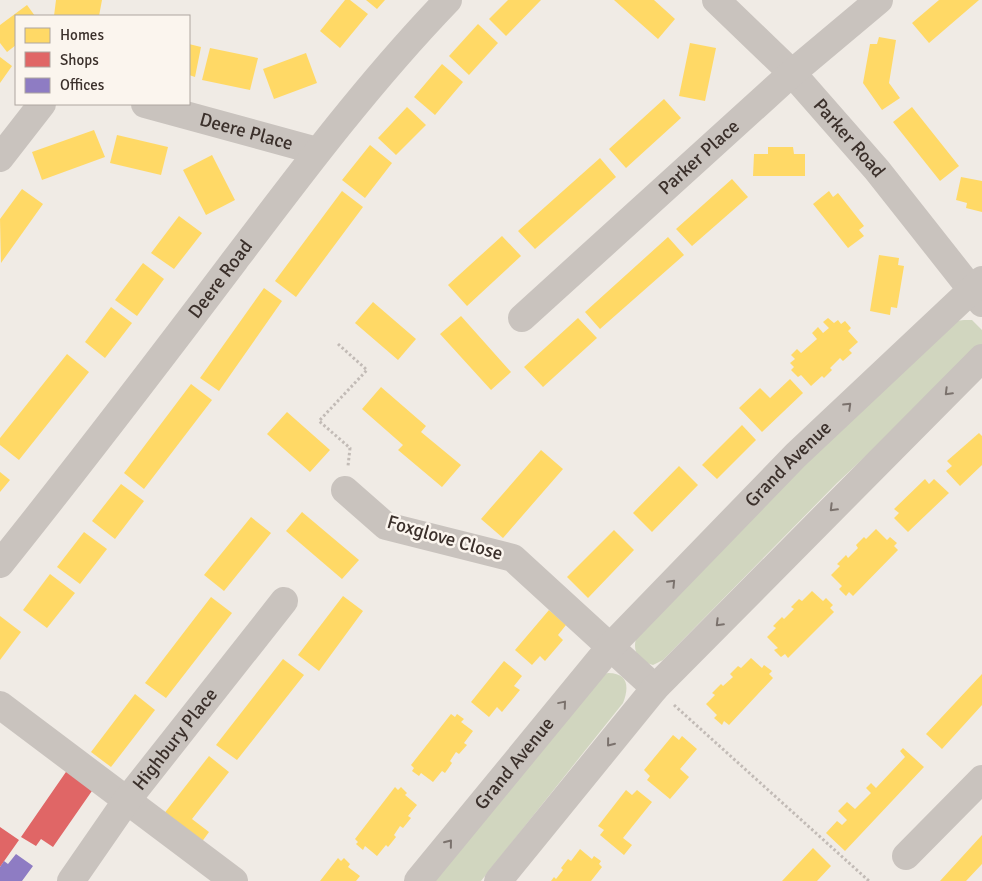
<svg xmlns="http://www.w3.org/2000/svg" width="982" height="881" viewBox="0 0 982 881" font-family="Signika,sans-serif">
<style>
.green{fill:#d1d6bf}
.homes{fill:#ffd966}
.shops{fill:#e06666}
.offices{fill:#8e7cc3}
.lines{fill:none;stroke-linecap:round;stroke-linejoin:round}
.path{stroke:#c2bbb6;stroke-width:3;stroke-dasharray:2.5 2.5;stroke-linecap:butt}
.minor{stroke:#c9c3be;stroke-width:28}
.oneway{stroke:#7b726d}
.labels{text-anchor:middle;dominant-baseline:central;stroke-width:5;stroke-linejoin:round;paint-order:stroke}
.street-label{font-size:19px;fill:#3b302b;stroke:#fbf5ee}
</style>
<rect width="100%" height="100%" fill="#f0ebe5"/>
<path class="green" d="M964 320H972L982 330V347L837 483 663 660 653 665C640 662 632 652 636 639L754 513 956 321Z
M608 673C629 673 629 688 623 703L481 881H433L603 675Z"/>
<path class="homes" d="M56 0H102L99 16H54Z
M345 0H350L368 14 340 48 320 31Z
M366 0H385L377 9Z
M508 0H541L506 36 489 19Z
M614 0H654L675 19 658 39Z
M939 0H979L929 43 912 23Z
M27 5 35 16H16V45L7 52 0 43V25Z
M478 24 498 43 469 75 449 56Z
M879 37 896 40 889 83 900 98 882 110 863 83 870 44H877Z
M690 43 716 48 705 101 679 96Z
M189 44 201 47 195 77 189 75Z
M210 48 258 58 250 90 202 80Z
M306 53 317 83 274 99 263 69Z
M0 57 12 66 0 83Z
M442 64 463 82 435 115 414 97Z
M664 99 681 118 626 168 609 149Z
M407 107 426 125 396 155 378 138Z
M912 107 959 166 940 181 893 122Z
M94 130 105 157 42 180 32 152Z
M117 135 168 147 161 175 110 163Z
M370 145 392 163 365 198 342 180Z
M768 147H793L794 154H805V176H753L754 154H768Z
M212 155 235 200 206 215 183 170Z
M600 158 616 177 535 249 518 231Z
M961 177 982 181V212L966 208 967 203 956 200Z
M732 179 748 197 692 246 676 229Z
M22 189 43 204 1 263 0 219Z
M342 191 363 207 296 297 275 281Z
M829 191 833 197 838 193 864 226 859 230 864 236 848 248 813 204Z
M179 216 202 233 174 269 151 253Z
M502 236 521 256 467 306 448 285Z
M668 237 684 255 600 329 585 312Z
M879 255 899 258 898 265 904 266 897 308 891 307 890 315 870 311Z
M143 263 164 279 137 316 115 300Z
M264 288 282 301 219 391 200 378Z
M373 302 416 339 398 360 355 323Z
M111 307 132 323 105 358 85 342Z
M461 316 511 372 491 390 440 334Z
M578 318 597 338 543 387 524 367Z
M828 318 834 323 838 320 841 324 845 321 851 328 848 331 858 342 849 350 852 353 843 361 840 358 830 368 832 370 824 378 822 376 811 386 801 375 798 377 791 370 794 367 790 363 795 359 791 355 797 349 801 353 817 339 812 333 818 327 823 333 829 328 823 322Z
M67 354 89 372 19 460 0 445V438Z
M790 379 803 393 762 432 739 408 760 388 770 398Z
M191 384 212 400 144 489 124 473Z
M381 387 426 426 421 432 461 465 442 487 398 450 403 445 362 409Z
M287 412 330 450 310 472 267 434Z
M742 425 756 440 717 479 702 465Z
M979 433 982 436V465L960 486 946 471 952 466 947 461Z
M541 450 563 469 503 538 481 519Z
M679 466 698 485 652 532 633 513Z
M0 472 10 480 0 492Z
M925 479 929 484 934 479 949 493 908 532 894 518 899 513 894 509Z
M121 484 144 501 115 539 92 521Z
M302 512 359 560 342 579 286 531Z
M251 517 271 533 224 591 204 575Z
M876 529 887 540 890 537 897 543 894 546 898 550 853 596 849 592 846 596 839 589 842 586 831 575 840 566 837 564 846 555 848 558 858 548 856 545 864 537 866 539Z
M614 530 634 550 588 598 567 577Z
M84 532 107 549 80 584 57 567Z
M50 574 75 593 47 628 23 610Z
M812 591 823 601 826 598 833 605 830 608 834 612 788 658 785 654 781 657 774 650 778 648 767 637 776 628 773 626 782 617 784 619 794 609 791 607 799 599 802 601Z
M343 596 363 611 319 671 298 655Z
M211 597 232 613 166 698 145 683Z
M549 610 566 625 558 635 563 640 545 661 540 656 532 665 515 650Z
M0 616 21 632 0 660Z
M751 658 762 668 764 665 772 671 769 674 773 678 729 725 724 721 722 725 714 718 717 715 706 704 715 695 712 693 721 684 723 686 733 677 730 674 738 666 741 668Z
M283 659 304 675 237 760 216 745Z
M504 661 522 676 514 686 520 690 502 712 497 707 489 717 471 702Z
M982 674V705L942 749 926 734Z
M135 694 155 710 111 767 91 752Z
M451 714 455 717 457 714 464 719 461 722 473 731 464 743 467 745 459 754 456 752 450 761 452 763 445 773 442 771 433 782 421 773 419 776 412 771 414 768 411 765Z
M673 735 679 740 682 736 697 749 680 769 689 777 670 799 647 780 650 776 644 770Z
M903 748 924 767 845 851 826 833 837 821 842 825 847 820 838 811 847 802 855 809 871 793 866 788 871 783 876 788 905 757 900 751Z
M209 756 229 772 192 819 209 832 201 843 163 815Z
M395 787 398 790 401 787 407 793 405 795 417 805 408 816 411 818 403 828 400 826 394 835 396 837 388 847 386 845 377 856 365 846 363 850 356 844 358 842 355 839Z
M626 790 632 795 637 790 652 802 623 838 632 845 624 855 600 835 604 830 598 826Z
M982 835V864L966 881H940Z
M813 848 831 866 817 881H782Z
M580 849 592 859 594 856 601 861 599 864 602 867 591 881H551L554 877 556 879 563 870 561 868 568 859 571 861Z
M338 858 341 861 344 858 350 864 348 867 360 876 356 881H320Z"/>
<path class="shops" d="M68 769 94 788 53 847 41 839 36 846 21 837Z
M0 827 19 840 0 867Z"/>
<path class="offices" d="M16 854 33 866 22 881H0V867L4 861 8 864Z"/>
<g class="lines">
<path class="path" d="M338 344 367 370 319 421 350 448 348 466
M674 705 869 881"/>
<g class="minor">
<path id="s1" d="M716 0 792 73 877 170 982 303"/>
<path id="s2" d="M145 104 317 151"/>
<path d="M0 158 42 104"/>
<path id="s3" d="M522 318 792 73 879 0"/>
<path d="M345 490 386 526 513 558 655 688"/>
<path id="s4" d="M0 564C80 464 158 362 235 260 303 170 370 81 448 0"/>
<path d="M0 705 234 881"/>
<path d="M906 856 982 779"/>
<path id="s5" d="M71 881 127 800 284 601"/>
<path id="s6" d="M418 881 611 646 796 455 982 280"/>
<path d="M498 881 655 688 982 358"/>
</g>
</g>
<defs><path id="oneway-chevron" d="M-2-3.5L2.5 0L-2 3.5" fill="none" stroke-width="1.6" stroke-linecap="round" stroke-linejoin="round" transform="scale(1.25)"/></defs>
<g class="oneway">
<use href="#oneway-chevron" transform="translate(948 392) rotate(135)"/>
<use href="#oneway-chevron" transform="translate(848 406) rotate(-44)"/>
<use href="#oneway-chevron" transform="translate(833 508) rotate(135)"/>
<use href="#oneway-chevron" transform="translate(672 583) rotate(-46)"/>
<use href="#oneway-chevron" transform="translate(719 623) rotate(135)"/>
<use href="#oneway-chevron" transform="translate(563 704) rotate(-50)"/>
<use href="#oneway-chevron" transform="translate(610 743) rotate(129)"/>
<use href="#oneway-chevron" transform="translate(449 843) rotate(-51)"/>
</g>
<g class="labels">
<g class="street-label">
<text stroke="none"><textPath href="#s2" startOffset="105">Deere Place</textPath></text>
<text stroke="none"><textPath href="#s1" startOffset="192">Parker Road</textPath></text>
<text stroke="none"><textPath href="#s3" startOffset="239">Parker Place</textPath></text>
<text stroke="none"><textPath href="#s4" startOffset="360">Deere Road</textPath></text>
<text stroke="none"><textPath href="#s6" startOffset="558">Grand Avenue</textPath></text>
<text transform="translate(445 538) rotate(16)">Foxglove Close</text>
<text stroke="none"><textPath href="#s5" startOffset="176">Highbury Place</textPath></text>
<text stroke="none"><textPath href="#s6" startOffset="152">Grand Avenue</textPath></text>
</g>
</g>
<rect x="15" y="15" width="175" height="90" fill="#fbf5ee" stroke="#aea6a0"/>
<rect x="25" y="28" width="25" height="15" fill="#ffd966" stroke="#aea6a0"/>
<text x="60" y="40" font-size="15" fill="#3b302b">Homes</text>
<rect x="25" y="52" width="25" height="15" fill="#e06666" stroke="#aea6a0"/>
<text x="60" y="65" font-size="15" fill="#3b302b">Shops</text>
<rect x="25" y="78" width="25" height="15" fill="#8e7cc3" stroke="#aea6a0"/>
<text x="60" y="90" font-size="15" fill="#3b302b">Offices</text>
</svg>
